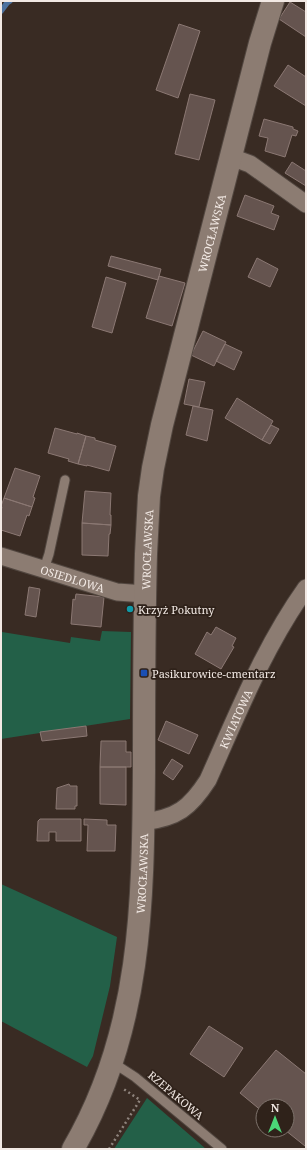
<svg xmlns="http://www.w3.org/2000/svg" width="307" height="1150" viewBox="0 0 307 1150" font-family="'Noto Serif',serif">
<style>
.green{fill:#236048}
.lines{fill:none;stroke-linecap:round;stroke-linejoin:round}
.stream{stroke:#4e729e;stroke-width:5.5}
.building{fill:#65544f;stroke:#8b7873}
.service-casing{stroke:#524740;stroke-width:11}
.minor-casing{stroke:#524740;stroke-width:19}
.tertiary-casing{stroke:#524740;stroke-width:24}
.path{stroke:#8f847d;stroke-width:2.5;stroke-dasharray:2 3;stroke-linecap:butt}
.service{stroke:#8c7c72;stroke-width:9}
.minor{stroke:#8c7c72;stroke-width:17}
.tertiary{stroke:#8c7c72;stroke-width:22}
.culture-dot{fill:#0f9aa8;stroke:#2f221a;stroke-width:1.5}
.transit-dot{fill:#1a4fb4;stroke:#2f221a;stroke-width:1.5}
.labels{text-anchor:middle;dominant-baseline:central;stroke-width:3.5;stroke-linejoin:round;paint-order:stroke}
.street-label{font-size:11px;fill:#f2e9e4;stroke:#2f221a}
.poi-label{font-size:11px;fill:#f2e9e4;stroke:#2f221a;text-anchor:start}
</style>
<rect width="100%" height="100%" fill="#392b23"/>
<path class="green" d="M102 631 131 632 130 719 1 739 2 632 70 643 71 637 100 641Z
M1 884 117 937 110 986 93 1056 87 1067 1 1021Z
M147 1098 206 1149H114Z"/>
<g class="lines">
<path class="stream" d="M1 11 7 3 10 1"/>
</g>
<path class="building" d="M290 2 306 12V37L279 19Z
M179 24 200 31 178 98 156 90Z
M288 65 306 77V106L274 86Z
M190 94 215 100 199 160 175 154Z
M264 119 293 127V129L298 131 296 136 292 135 285 157 265 151 268 138 259 136Z
M292 162 306 171V186L285 173Z
M245 195 274 206 271 213 279 216 274 230 237 216Z
M111 256 161 269 158 280 108 266Z
M257 258 278 269 270 287 248 277Z
M159 276 185 283 172 326 146 318Z
M106 277 126 283 112 333 92 327Z
M203 331 226 342 214 366 191 355Z
M225 344 242 352 234 370 216 361Z
M189 379 205 382 199 407 184 404Z
M237 398 273 421 262 440 225 418Z
M193 406 213 410 207 441 186 435Z
M271 425 279 429 270 444 262 440Z
M55 428 77 434V433L86 436 78 464 68 461 69 459 48 453Z
M86 436 95 438V440L116 446 109 471 87 465V466L78 464Z
M15 468 40 476 33 497 35 498 32 507 4 498Z
M85 491 111 493 110 515H111V525L82 523Z
M4 498 32 507 29 516 27 515 20 536 1 530V511L2 507 1 506Z
M82 523 111 525 110 534H109L108 556 82 555Z
M29 587 40 589 36 617 25 615Z
M76 594 104 597 101 627 71 624 73 599 75 600Z
M216 627 236 638 232 646 234 647 221 669 195 654 207 632 211 635Z
M166 721 198 735 189 754 158 740Z
M86 726 87 736 42 741 40 732Z
M101 741H126V752H131V767H100Z
M172 759 183 766 173 780 163 773Z
M100 767H126V805L100 804Z
M69 784 70 786H77V806H75V809H56L57 788Z
M40 819H81V841H56V832H49V841H37L38 821Z
M84 819 107 820V825H116L115 851H87L88 825H84Z
M209 1026 243 1048 224 1077 190 1054Z
M276 1050 306 1074V1145L305 1146 285 1130H287V1106H263V1112L240 1093Z"/>
<g class="lines">
<defs>
<path id="service" d="M44 569 49 554 65 480
M112 1062 135 1077 222 1149"/>
<g id="minor">
<path d="M231 157 250 164 306 204"/>
<path id="s1" d="M1 556 117 592 145 594"/>
<path id="s2" d="M143 822C177 818 190 808 208 780 237 715 264 647 306 588"/>
</g>
<g id="tertiary">
<path id="s3" d="M73 1149C142 1031 143 903 144 770 144 698 144 626 146 554L149 496 153 468 162 425 260 43 273 1"/>
</g>
</defs>
<use href="#service" class="service-casing"/>
<use href="#minor" class="minor-casing"/>
<use href="#tertiary" class="tertiary-casing"/>
<path class="path" d="M109 1149 140 1100 122 1088"/>
<use href="#service" class="service"/>
<use href="#minor" class="minor"/>
<use href="#tertiary" class="tertiary"/>
</g>
<circle class="culture-dot" cx="130" cy="609" r="4"/>
<rect class="transit-dot" x="140" y="669" width="8" height="8" rx="2"/>
<g class="labels">
<g class="street-label">
<text stroke="none"><textPath href="#s3" startOffset="935">WROCŁAWSKA</textPath></text>
<text stroke="none"><textPath href="#s3" startOffset="611">WROCŁAWSKA</textPath></text>
<text stroke="none"><textPath href="#s1" startOffset="75">OSIEDLOWA</textPath></text>
<text stroke="none"><textPath href="#s2" startOffset="148">KWIATOWA</textPath></text>
<text stroke="none"><textPath href="#s3" startOffset="287">WROCŁAWSKA</textPath></text>
<text transform="translate(176 1095) rotate(40)">RZEPAKOWA</text>
</g>
<g class="poi-label">
<text x="138" y="609">Krzyż Pokutny</text>
<text x="152" y="673">Pasikurowice-cmentarz</text>
</g>
</g>
<rect width="307" height="1150" fill="none" stroke="#f2e9e4" stroke-width="4"/>
<g transform="translate(275 1118)"><circle r="19" fill="#2f221a" stroke="#7d726b"/>
<path d="M0-3L7 15L0 10L-7 15Z" fill="#4bd677"/>
<text y="-6" font-size="11" font-weight="bold" text-anchor="middle" fill="#f2e9e4">N</text>
</g>
</svg>
